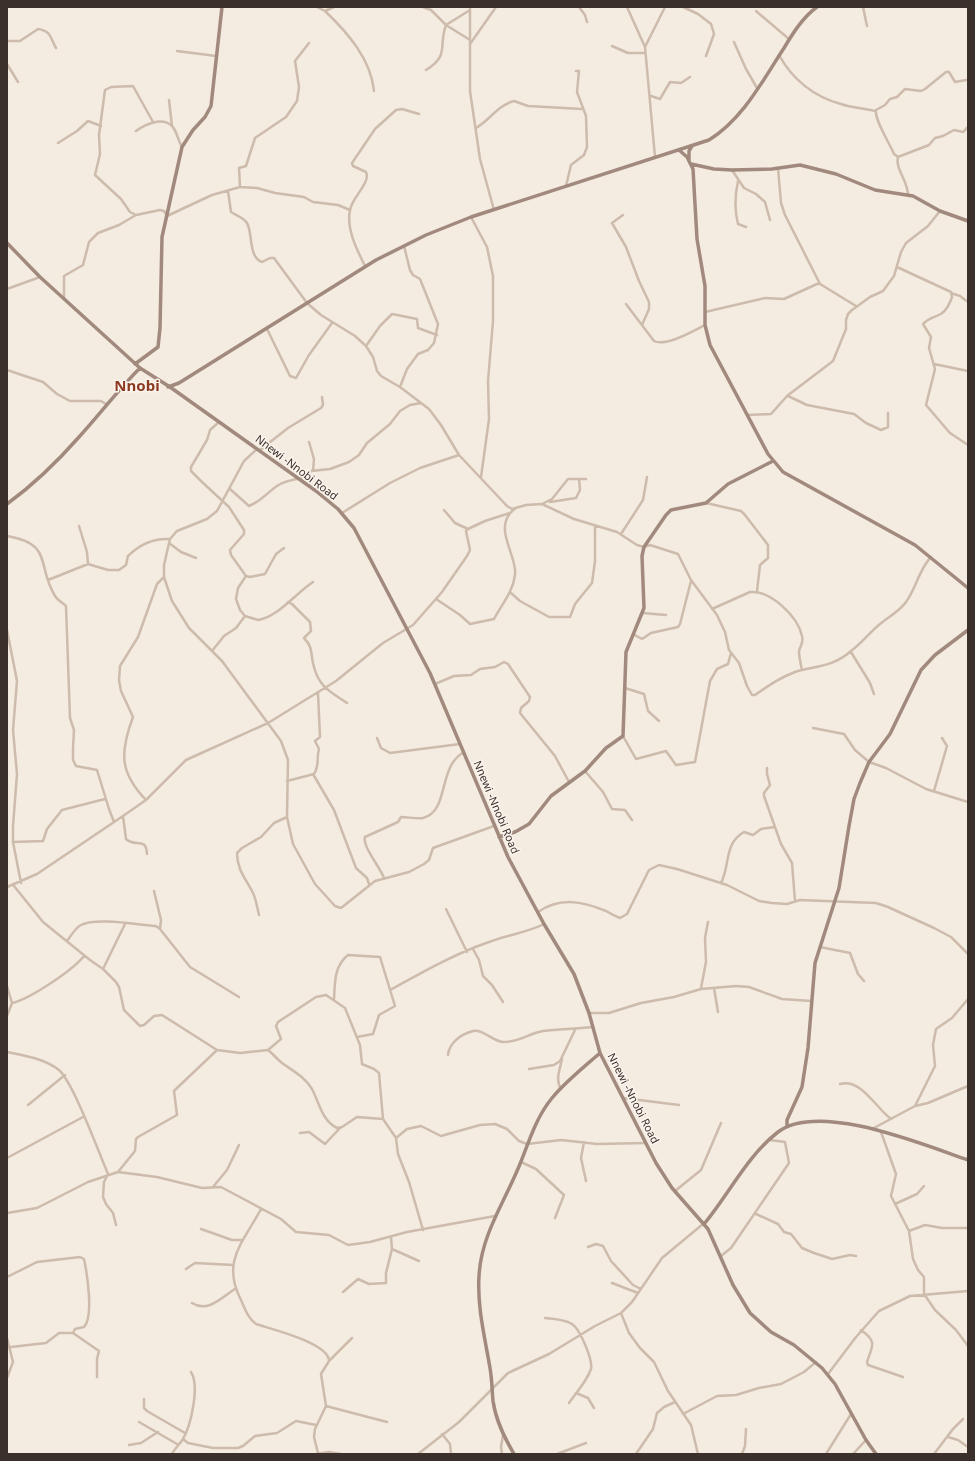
<svg xmlns="http://www.w3.org/2000/svg" width="975" height="1461" viewBox="0 0 975 1461" font-family="'Noto Sans',sans-serif">
<style>
.lines{fill:none;stroke-linecap:round;stroke-linejoin:round}
.street{stroke:#cdbbac;stroke-width:2.5}
.secondary{stroke:#a18a7d;stroke-width:3.5}
.labels{text-anchor:middle;dominant-baseline:central;stroke-width:3;stroke-linejoin:round;paint-order:stroke}
.street-label{font-size:11px;fill:#3b302b;stroke:#fbf5ee}
.district-label{font-size:15px;font-weight:bold;fill:#8c3b22;stroke:#fbf5ee}
</style>
<rect width="100%" height="100%" fill="#f4ebe1"/>
<g class="lines">
<path class="street" d="M317 7 325 11 334 7
M423 7 431 10 446 25 470 40
M470 7V91L480 159 494 210
M579 7 585 15 587 22
M627 7 645 47
M683 7 698 14 711 24 714 34 706 56
M863 7 867 26
M325 11C347 32 371 59 374 91
M756 11 789 39
M7 41H20L38 29C52 31 50 38 56 48
M734 42 746 69 757 88
M470 44 496 7
M612 46 628 53H645
M177 51 216 56
M779 55C792 79 814 97 841 104 852 108 864 108 875 111
M7 64 18 82
M426 70C450 55 438 47 446 25L470 10
M651 96 660 99 670 82 681 83 690 77
M169 100 172 126
M476 128C490 120 498 105 514 101L528 106 582 109
M136 131C144 125 162 116 172 126 177 131 178 141 182 147
M58 143 77 131 88 121 101 126
M655 157 645 47 665 7
M898 157 894 154C890 144 874 119 876 110L885 105 890 99 897 97 905 89 921 91 925 89 946 72H949L955 82 966 80
M778 168 781 203 785 215 820 284
M732 170 744 188 756 194 765 202 770 220
M738 181C735 195 734 209 738 224L746 227
M566 186 571 165 584 155 587 147 586 116 577 92 579 71H576
M240 187 239 168 246 166 255 138 286 117 297 101 299 87 295 61 309 43
M228 191 231 212C237 216 243 217 247 223 253 233 248 257 262 262L270 258H274L307 303 321 315 355 336 366 346 373 357 377 371 381 376 400 387 429 409 441 425 459 455 507 506 512 509 526 505 542 504 574 519 617 532 637 545 644 547 650 545 678 554 691 580 717 615 725 632 729 650 739 663 747 686 752 695H755C768 686 779 678 795 672 815 666 833 667 851 651 862 643 870 632 880 624 888 617 900 611 906 602 916 589 919 569 931 557
M908 195C908 181 895 169 898 157L929 145 935 138 943 136 954 130 963 132 968 127
M136 215 130 212 121 199 95 175 100 154 99 135 105 90 111 87 133 86 153 122
M623 215 612 223 626 247 639 281 649 302V309L642 325
M471 217 487 247 493 276V321L488 381 489 419 481 477
M365 266C357 250 346 229 350 210 352 197 371 183 366 172L353 166 352 163 375 129 396 110 402 109 419 114
M897 267 951 292 952 297C950 303 947 310 941 314 935 317 928 318 923 324L931 337 929 348 935 369 926 405 950 433 968 445
M7 289 40 277
M951 293 960 296 968 302
M64 298V276L83 265 89 242 98 233 119 225 136 215 160 210 164 211 167 216 212 195 240 187 257 188 275 193 304 197 313 202 338 205 350 210
M626 304 654 341C666 347 693 331 705 325
M705 312 765 298 784 299 817 284H820L856 306
M267 329 290 376 296 378 309 355 332 323
M366 346 380 326 392 314 417 319 418 328 437 335
M934 364 968 371
M7 370 43 382 57 394 70 401H101L106 404
M400 387 407 369 418 354 428 350 434 343 438 324 420 279 413 275 410 270 404 246
M788 396 807 405 854 414 866 423 881 430 888 427V413
M747 415 771 414 787 396 833 361 846 329V320L848 314 852 310 870 297 883 291 894 276 901 252 906 243 928 226 940 211
M219 422 210 430 207 440 191 467V471L202 482 229 507 244 530V534L230 550 231 555 246 576 250 577 265 574 276 554 284 548
M309 442 314 459 313 471
M257 449 244 461 217 511 207 519 177 531 170 539 164 565V577L172 601 189 628 222 661 281 741 288 760 287 817 293 844 315 884 335 906 341 908 375 881 409 872 424 864 429 860 433 848 494 826
M260 450 288 428 321 408 323 405 322 397
M230 489 249 506C260 502 268 492 277 486 284 481 296 479 304 478L311 471 330 469 349 462 359 455 367 443 390 424 400 411 410 405 421 403
M550 502 576 498 580 490 579 479
M706 503 741 511 745 515 768 545V558L760 565 757 591
M542 504 552 499 568 479H586
M444 510 455 523 468 529
M342 513 390 483 420 468 459 455
M79 526 87 552 88 564
M621 534 643 500 647 477
M7 536C54 544 36 565 55 596 58 601 62 602 66 606L70 718 74 730 73 748V760L76 766 97 770 109 809 114 822
M169 543 181 552 196 558
M246 576 238 588 236 599 240 610 245 616 258 620C278 617 296 593 313 582
M48 580 88 564 108 570H119L126 565 128 556C140 544 153 538 170 539
M511 593 520 601 549 617H570L575 604 592 583 595 561V526
M436 599 460 615 470 624 494 619C502 604 513 592 515 575 518 555 490 526 516 508
M288 602 292 604 310 622 311 631 304 638C314 648 310 655 314 667 319 687 331 692 347 703
M712 609 750 592C771 590 798 617 802 636 804 643 800 646 799 651 799 657 801 665 802 670
M643 613 666 615
M7 630 17 681 13 730 17 774 13 826V842L21 883
M633 634 642 639 651 633 678 627 680 624 691 581
M212 651 224 636 236 628 245 616
M851 652 870 683 874 694
M435 684 454 676 471 675 480 669 495 667 504 662 508 664 530 697 529 701 521 708 520 713 555 756 569 782
M625 688 644 694 648 711 659 721
M813 728 844 734 855 750 869 762 886 768 926 789 968 802
M623 736 636 759 666 751 676 765 695 762 710 681 717 669 728 664 731 653
M377 738 381 748 390 753 460 744
M767 768V774L770 785 764 793V796L781 844 792 863 795 901
M585 771 603 792 612 809 625 810 632 820
M313 774 334 810 356 868 367 878 369 884
M287 781 314 774C320 765 316 758 319 749L315 741 320 737 318 693
M934 791 947 746 942 738
M146 800C119 772 120 752 133 717L121 691 119 680 120 666 138 637 157 584 164 577
M123 816 126 839C135 848 146 836 147 854
M13 842 43 841 47 829 62 810 105 799
M384 878C380 867 362 846 365 837L398 822 401 817C408 817 416 819 423 818 450 811 437 767 464 752
M721 883C730 866 724 843 744 832L753 835 761 829 775 827
M14 886 43 922 90 960 103 969 116 982 119 987 124 1010 140 1026 144 1025 154 1016 162 1015 217 1050 240 1053 268 1050C273 1054 277 1059 282 1063 293 1071 305 1077 312 1089 319 1102 322 1121 337 1128L342 1127 357 1117 383 1119
M7 887 37 874 123 816 146 800 186 760 268 723 336 681 383 643 413 625 442 592 467 556 470 550 466 531 468 529 485 521 510 513
M154 891 161 920 160 929
M446 909 467 952
M538 912C560 897 582 901 606 911 611 914 615 916 620 918L627 914 649 870 659 865 677 869 727 885 759 901 772 903 787 904 800 900 876 903 888 907 934 928 951 937 968 954
M259 915C257 907 256 898 252 891 245 878 237 869 237 853L242 848 261 837 274 823 287 817
M67 941C71 936 75 928 81 925 96 917 139 925 156 926L160 929 190 967 239 997
M820 947 850 953 858 974 864 981
M473 949 479 960 483 976 492 985 503 1002
M103 969 125 924
M7 986 12 1003
M701 988 706 962 705 938 708 922
M714 988 718 1012
M390 990C423 972 454 954 489 942 507 935 526 933 544 924
M334 999C335 983 334 966 348 955L380 957 395 1006 379 1015 373 1034 357 1037
M589 1013H609L641 1003 674 997 701 989 736 986 749 987 782 999 811 1001
M7 1016 12 1003C30 999 73 970 84 956
M268 1050 281 1039 276 1026 278 1022 316 997 326 995 345 1008 360 1045 362 1064 374 1069 379 1073 383 1119 396 1138 398 1154 409 1182 423 1230
M7 1052C25 1056 43 1058 59 1070 73 1082 99 1153 108 1174L104 1182 103 1197 106 1204 113 1213 116 1225
M448 1055C449 1043 461 1034 473 1031 484 1029 493 1042 504 1042 521 1042 529 1033 543 1031 559 1029 576 1029 592 1027
M529 1069 554 1065 560 1061 575 1030
M840 1084C861 1078 875 1107 891 1119
M561 1089C555 1080 560 1069 562 1059
M623 1098 679 1105
M28 1105 65 1075
M915 1106 935 1066 933 1045 936 1029 952 1018 968 999
M872 1129 915 1106 928 1103 968 1086
M881 1132 896 1174 891 1196 909 1231 913 1259 918 1270 924 1277V1294L935 1310 956 1330 968 1346
M300 1133 309 1132 325 1144 340 1128
M396 1138 407 1129 421 1126 441 1136 480 1125 495 1124 507 1129 519 1141 527 1144 561 1140 597 1144 646 1143
M584 1142 581 1158 586 1181
M7 1158 83 1117
M521 1162 536 1169 564 1195 555 1218
M118 1172 135 1151 136 1139 138 1137 177 1115 174 1091 176 1089 217 1050
M213 1187 227 1170 239 1145
M675 1191 701 1170 721 1123
M895 1204 917 1194 924 1186
M261 1209C243 1243 221 1261 241 1300 245 1309 248 1318 256 1324 271 1329 329 1343 329 1361L321 1374 326 1406 315 1429 314 1437 318 1453
M7 1213 37 1208 88 1182 118 1172 157 1177 202 1188 221 1187 281 1219 296 1232 329 1235 348 1245 370 1242 407 1232 495 1216
M756 1214 778 1224 784 1232 791 1234 802 1248 814 1253 832 1259 850 1255 856 1256
M201 1229 232 1240H241
M909 1231 925 1225 942 1228H968
M588 1247 596 1244 603 1246 611 1261 633 1285 641 1289
M392 1249 419 1261
M721 1256 731 1248 789 1163 785 1142 770 1140
M186 1269 195 1263 233 1265
M7 1277 37 1262 80 1257 84 1259C87 1273 94 1317 84 1327L75 1329 73 1333 99 1351 97 1359V1377
M612 1283 638 1293
M343 1292 358 1279 369 1284 386 1283V1273L392 1249 391 1237
M192 1303C208 1313 221 1298 235 1289
M621 1313 629 1333 640 1348 654 1362 668 1391 691 1425 698 1454
M545 1318C553 1319 564 1319 572 1324 580 1329 593 1360 591 1369 587 1381 576 1393 569 1403
M861 1330C878 1342 872 1346 867 1362L868 1365 903 1377
M7 1338 13 1362 7 1378
M11 1347 46 1343 59 1333H73
M330 1360 352 1338
M828 1374 856 1337 879 1311 910 1296 968 1291
M576 1393 588 1398 594 1408
M144 1399V1408L147 1411 185 1433
M326 1406 387 1422
M683 1414 717 1396 736 1395 759 1388 781 1384 804 1372 816 1362
M139 1422 177 1444
M442 1434 450 1444 451 1454
M948 1437 958 1440 968 1447
M183 1439 188 1443 213 1448H238L243 1446 255 1436 277 1433 296 1421 316 1425
M129 1445 141 1443 158 1432
M172 1454C175 1448 180 1444 183 1439 191 1425 200 1386 191 1372
M316 1454 329 1452 341 1454
M418 1454 459 1422 508 1373 549 1354 595 1326 621 1313 632 1302 662 1258 703 1224
M502 1454 501 1447 503 1435
M557 1454 586 1443
M636 1454 653 1429 657 1413 664 1407 675 1402
M742 1454 745 1446 746 1429
M826 1454 851 1414
M853 1454 866 1440
M934 1454 953 1429 963 1419"/>
<path class="secondary" d="M679 150 687 157 693 169 697 239 705 286V325L710 345 768 454 783 472 915 545 968 588
M689 159V151L692 146
M691 164 714 169 732 170 772 169 800 165 836 174 875 190 913 196 940 211 968 221
M7 243 40 277 140 368 170 387 316 491 338 509 354 528 430 673 508 857 544 924 574 974 589 1013 600 1053 656 1163 672 1188 708 1229 733 1285 750 1313 771 1332 794 1345 822 1368 835 1384 866 1440 876 1454
M135 364 158 347 160 328 162 237 182 147 193 130 205 117 211 106 222 7
M168 387 179 383 376 260 426 235 471 217 709 140C743 119 763 80 784 48 793 33 803 17 817 7
M7 504C33 485 58 461 79 437 100 414 118 390 140 368
M499 837 515 832 529 824 551 796 585 771 606 748 623 736 626 652 644 608 642 556 644 547 666 515 671 510 706 503 728 484 773 461
M787 1127V1120L802 1087 808 1048 815 963 839 888 849 826 854 799 860 783 869 762 890 734 921 670 935 655 968 630
M704 1224C729 1194 747 1156 778 1132 819 1101 924 1145 968 1160
M514 1454C504 1437 496 1421 493 1401 492 1390 492 1379 490 1368 485 1338 477 1307 479 1276 481 1237 502 1206 517 1171 528 1146 534 1120 552 1098 566 1081 584 1067 600 1053"/>
</g>
<g class="labels">
<g class="street-label">
<text transform="translate(297 467) rotate(37)">Nnewi -Nnobi Road</text>
<text transform="translate(497 807) rotate(67)">Nnewi -Nnobi Road</text>
<text transform="translate(634 1098) rotate(63)">Nnewi -Nnobi Road</text>
</g>
<g class="district-label">
<text x="137" y="385">Nnobi</text>
</g>
</g>
<rect width="975" height="1461" fill="none" stroke="#3b302b" stroke-width="16"/>
</svg>
